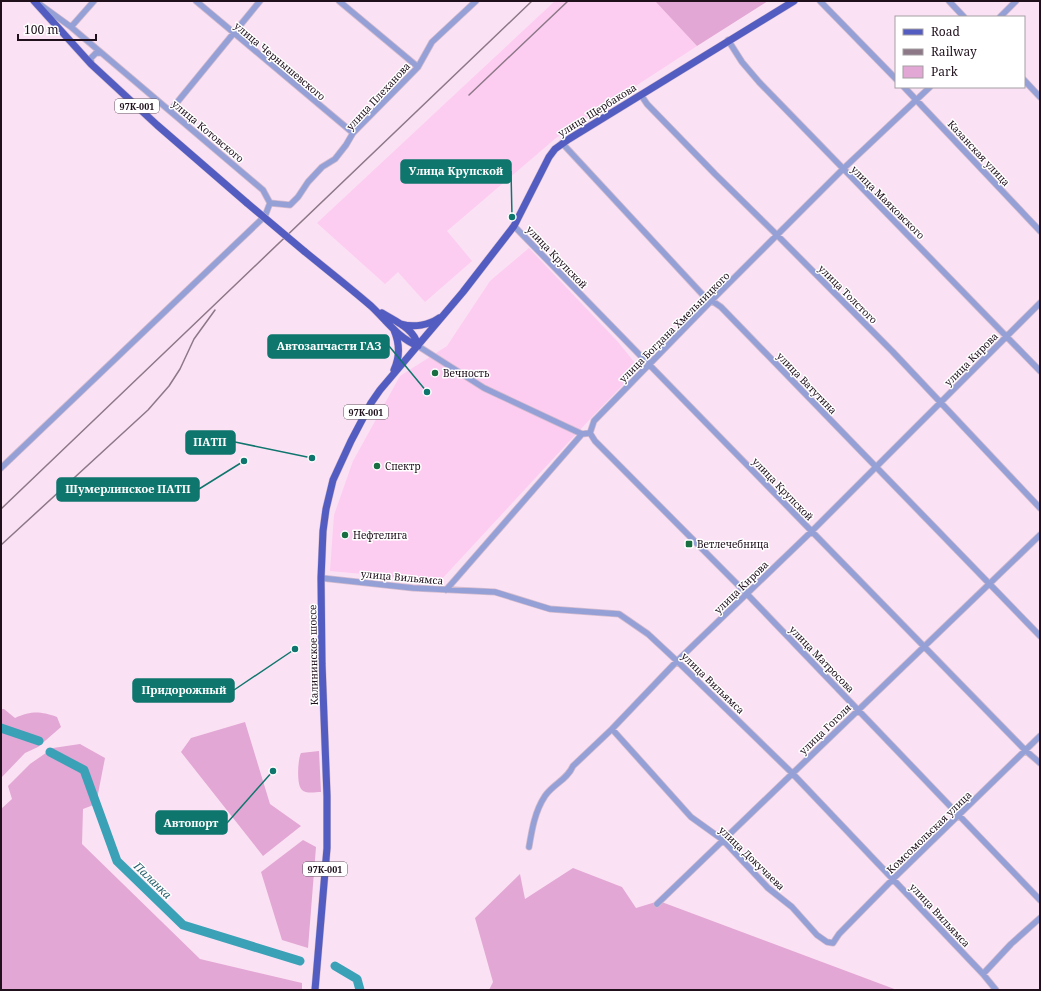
<svg xmlns="http://www.w3.org/2000/svg" width="1041" height="991" viewBox="0 0 1041 991" font-family="'Noto Serif',serif">
<style>
.built{fill:#fdccf1}
.green{fill:#e2a7d4}
.lines{fill:none;stroke-linecap:round;stroke-linejoin:round}
.river{stroke:#3ba1b7;stroke-width:9}
.minor-casing{stroke:#d3bbcd;stroke-width:7}
.major-casing{stroke:#d3bbcd;stroke-width:8}
.minor{stroke:#95a0d7;stroke-width:5.5}
.major{stroke:#535dc1;stroke-width:7}
.rail{stroke:#8c7887;stroke-width:1.5}
.major-bridge-casing{stroke:#d3bbcd;stroke-width:8;stroke-linecap:butt}
.major-bridge{stroke:#535dc1;stroke-width:7}
.poi-dot{fill:#196f42;stroke:#fff;stroke-width:1.5}
.labels{text-anchor:middle;dominant-baseline:central;stroke-width:3;stroke-linejoin:round;paint-order:stroke}
.shield{fill:#fff;stroke:#625860;stroke-width:1}
.shield-label{font-size:9px;font-weight:bold;fill:#1f101c}
.street-label{font-size:10px;fill:#1f101c;stroke:#fff}
.poi-label{font-size:10px;fill:#1f101c;stroke:#fff;text-anchor:start}
.water-label{font-size:11px;font-style:italic;fill:#275e6b;stroke:#fff}
.leader{fill:none;stroke:#0f766e;stroke-width:1.5}
.callout-dot{fill:#0f766e;stroke:#fff;stroke-width:1.5}
.callout{fill:#0f766e;stroke:#0f766e;stroke-width:1.5}
.callout-label{font-size:11px;text-anchor:middle;font-weight:bold;fill:#fff}
</style>
<rect width="100%" height="100%" fill="#fbe1f4"/>
<path class="built" d="M555 1H655L697 46 556 138 447 231 472 261 425 302 398 272 385 284 317 223Z
M529 248 618 342 639 368 591 418 440 581 330 571 334 515 353 461 400 376 447 346 490 281Z"/>
<path class="green" d="M655 1H768L697 46Z
M1 709H4L15 718C32 711 39 711 57 717L61 727 38 747 25 753 1 778Z
M245 722 270 804 301 826 263 856 181 752 191 738Z
M80 744 105 758 96 804 83 809 82 844 200 959 302 983V990H1V809L12 799 8 786 30 764 53 748Z
M319 751 321 792C315 792 306 794 302 790 296 785 298 758 301 753Z
M303 840 316 847 308 948 282 940 261 872Z
M573 868 622 887 636 908 659 901 897 990H489L493 982 475 918 520 874 525 899Z"/>
<g class="lines">
<path class="river" d="M1 728 39 741
M50 752 84 770 117 861 183 925 300 961
M335 966 357 979 360 990"/>
<defs>
<path id="minor" d="M196 1 353 133
M339 1 418 67
M820 1 896 79
M949 1 964 17
M38 3 71 27 263 190 270 203
M1000 17 1016 1
M71 27 94 1
M728 40 742 62 759 82 1040 371
M91 64V58L96 53H101
M1024 80 1040 97
M904 87 1040 231
M641 95 647 104 715 174 778 236 893 352 1040 508
M170 111 260 1
M562 143 702 294 721 307 1040 636
M270 203 290 205 298 197 308 182 322 167 335 159 346 145 353 133 418 67 432 42 476 1
M514 226 1025 750 1040 763
M418 346 484 388 582 434
M590 433 595 441 747 594 1040 900
M590 433 594 421 711 301 843 169 930 87
M1 468 265 216 270 203
M321 578 413 588 495 592 550 609 619 614 648 634 677 661 792 773 983 974 996 990
M446 590 582 434 590 433
M612 729 691 817 723 840 768 888 792 907 817 935 827 942 833 943 839 934 893 879 1040 736
M529 847C532 829 535 811 545 796 553 784 567 780 573 766L612 729 677 661 812 531 1040 303
M657 904 1040 535
M983 974 1011 944 1040 918"/>
<path id="major" d="M34 1 91 64 157 125 247 203
M304 251C326 269 349 287 371 306 386 320 398 338 418 346
M382 313C395 321 415 329 418 346
M401 324C414 328 429 325 439 318
M394 370C400 357 400 344 394 330
M315 990 327 848V796L322 664 321 578 323 531 326 509 333 480 351 441 371 403 380 390 463 292 514 226 549 157 555 149 569 139 794 1"/>
</defs>
<use href="#minor" class="minor-casing"/>
<use href="#major" class="major-casing"/>
<use href="#minor" class="minor"/>
<use href="#major" class="major"/>
<path class="rail" d="M469 95 568 1
M1 509 532 1
M1 545 148 410 169 386 180 369 194 339 215 310"/>
<defs>
<path id="major-bridge" d="M247 203 304 251"/>
</defs>
<use href="#major-bridge" class="major-bridge-casing"/>
<use href="#major-bridge" class="major-bridge"/>
</g>
<g class="poi-dot">
<circle cx="435" cy="373" r="4"/>
<circle cx="377" cy="466" r="4"/>
<circle cx="345" cy="535" r="4"/>
<rect x="685" y="540" width="8" height="8" rx="2"/>
</g>
<g class="labels">
<g class="shield">
<rect x="115" y="99" width="44" height="14" rx="3"/>
<rect x="344" y="405" width="44" height="14" rx="3"/>
<rect x="303" y="862" width="44" height="14" rx="3"/>
</g>
<g class="shield-label">
<text x="137" y="106">97К-001</text>
<text x="366" y="412">97К-001</text>
<text x="325" y="869">97К-001</text>
</g>
<g class="street-label">
<text transform="translate(280 61) rotate(40)">улица Чернышевского</text>
<text transform="translate(378 96) rotate(-47)">улица Плеханова</text>
<text transform="translate(597 110) rotate(-32)">улица Щербакова</text>
<text transform="translate(208 131) rotate(40)">улица Котовского</text>
<text transform="translate(979 153) rotate(47)">Казанская улица</text>
<text transform="translate(888 202) rotate(45)">улица Маяковского</text>
<text transform="translate(557 257) rotate(46)">улица Крупской</text>
<text transform="translate(848 294) rotate(45)">улица Толстого</text>
<text transform="translate(674 327) rotate(-45)">улица Богдана Хмельницкого</text>
<text transform="translate(971 359) rotate(-45)">улица Кирова</text>
<text transform="translate(807 383) rotate(46)">улица Ватутина</text>
<text transform="translate(783 489) rotate(46)">улица Крупской</text>
<text transform="translate(402 577) rotate(5)">улица Вильямса</text>
<text transform="translate(741 587) rotate(-44)">улица Кирова</text>
<text transform="translate(313 655) rotate(-91)">Калининское шоссе</text>
<text transform="translate(822 659) rotate(46)">улица Матросова</text>
<text transform="translate(713 683) rotate(44)">улица Вильямса</text>
<text transform="translate(825 729) rotate(-44)">улица Гоголя</text>
<text transform="translate(929 832) rotate(-44)">Комсомольская улица</text>
<text transform="translate(752 858) rotate(44)">улица Докучаева</text>
<text transform="translate(940 915) rotate(47)">улица Вильямса</text>
</g>
<g class="poi-label">
<text x="443" y="373">Вечность</text>
<text x="385" y="466">Спектр</text>
<text x="353" y="535">Нефтелига</text>
<text x="697" y="544">Ветлечебница</text>
</g>
<g class="water-label">
<text transform="translate(153 880) rotate(44)">Паланка</text>
</g>
</g>
<path class="leader" d="M512 217L511 171M427 392L389 346M312 458L235 442M244 461L199 489M295 649L234 690M273 771L227 823"/>
<g class="callout-dot">
<circle cx="512" cy="217" r="4"/>
<circle cx="427" cy="392" r="4"/>
<circle cx="312" cy="458" r="4"/>
<circle cx="244" cy="461" r="4"/>
<circle cx="295" cy="649" r="4"/>
<circle cx="273" cy="771" r="4"/>
</g>
<g class="callout">
<rect x="401" y="160" width="110" height="23" rx="4"/>
<rect x="268" y="335" width="121" height="23" rx="4"/>
<rect x="186" y="431" width="49" height="23" rx="4"/>
<rect x="57" y="478" width="142" height="23" rx="4"/>
<rect x="133" y="679" width="101" height="23" rx="4"/>
<rect x="156" y="811" width="71" height="23" rx="4"/>
</g>
<g class="callout-label">
<text x="456" y="175">Улица Крупской</text>
<text x="329" y="350">Автозапчасти ГАЗ</text>
<text x="210" y="446">ПАТП</text>
<text x="128" y="493">Шумерлинское ПАТП</text>
<text x="184" y="694">Придорожный</text>
<text x="191" y="827">Автопорт</text>
</g>
<rect width="1041" height="991" fill="none" stroke="#1f101c" stroke-width="4"/>
<rect x="895" y="16" width="130" height="72" fill="#ffffff" stroke="#a59fa4"/>
<rect x="903" y="29" width="20" height="6" fill="#535dc1" stroke="#a59fa4"/>
<text x="931" y="36" font-size="12" fill="#1f101c">Road</text>
<rect x="903" y="49" width="20" height="6" fill="#8c7887" stroke="#a59fa4"/>
<text x="931" y="56" font-size="12" fill="#1f101c">Railway</text>
<rect x="903" y="66" width="20" height="12" fill="#e2a7d4" stroke="#a59fa4"/>
<text x="931" y="76" font-size="12" fill="#1f101c">Park</text>
<path d="M18 34v6h78v-6" fill="none" stroke="#1f101c" stroke-width="2"/>
<text x="24" y="34" font-size="12" fill="#1f101c" stroke="#ffffff" stroke-width="3" paint-order="stroke">100 m</text>
</svg>
